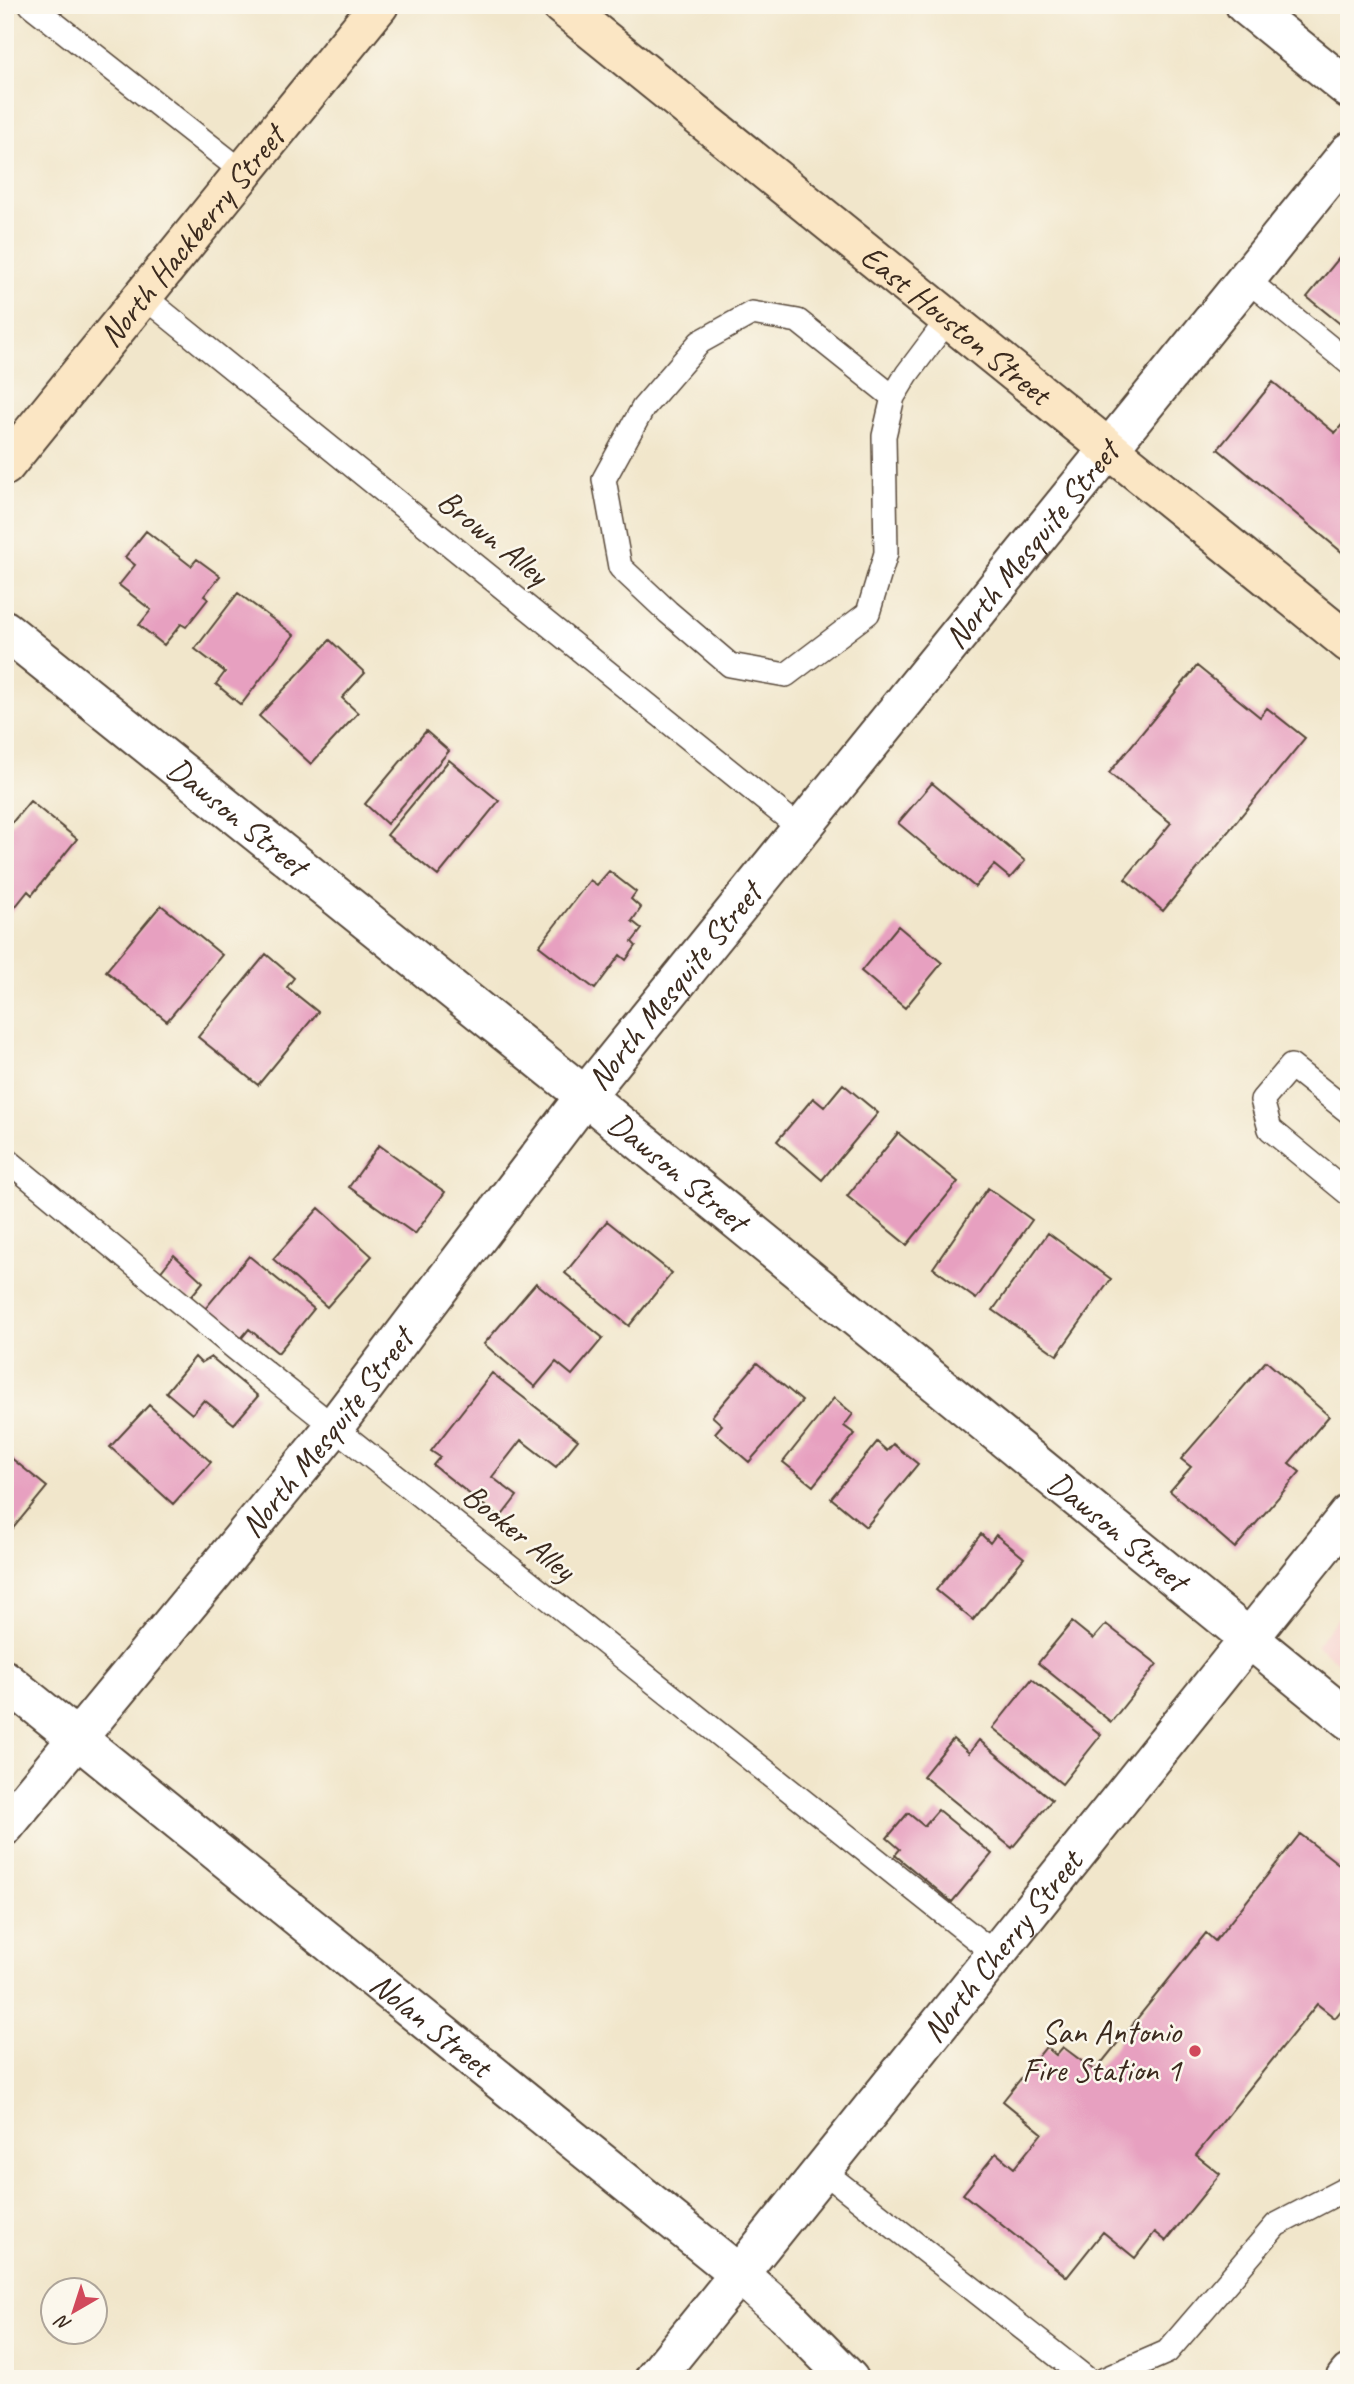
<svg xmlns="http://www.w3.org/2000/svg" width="1354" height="2384" viewBox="0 0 1354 2384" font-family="Caveat,sans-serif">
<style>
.built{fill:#f7d0ce}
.building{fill:#e7a0c0}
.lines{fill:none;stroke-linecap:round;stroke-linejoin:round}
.service-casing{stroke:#564638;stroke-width:26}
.minor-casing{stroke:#564638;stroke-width:42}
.tertiary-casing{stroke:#564638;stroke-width:42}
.secondary-casing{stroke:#564638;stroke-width:42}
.service{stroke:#fff;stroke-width:23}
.minor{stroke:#fff;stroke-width:38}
.tertiary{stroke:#fff;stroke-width:38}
.secondary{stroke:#fbe6c4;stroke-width:38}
.poi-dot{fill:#d1495b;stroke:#fbf7ec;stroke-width:2.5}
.labels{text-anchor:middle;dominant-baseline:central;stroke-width:5;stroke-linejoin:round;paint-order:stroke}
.street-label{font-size:33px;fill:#3b2a1e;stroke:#fbf7ec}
.poi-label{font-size:33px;fill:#3b2a1e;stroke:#fbf7ec;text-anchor:end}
</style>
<rect width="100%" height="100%" fill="#fbf7ec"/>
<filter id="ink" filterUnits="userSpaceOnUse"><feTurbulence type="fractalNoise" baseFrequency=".0143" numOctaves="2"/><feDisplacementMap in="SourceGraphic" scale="14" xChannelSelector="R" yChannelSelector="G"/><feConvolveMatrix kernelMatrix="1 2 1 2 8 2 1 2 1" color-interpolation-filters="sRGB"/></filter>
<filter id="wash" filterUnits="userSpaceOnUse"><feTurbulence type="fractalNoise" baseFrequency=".00686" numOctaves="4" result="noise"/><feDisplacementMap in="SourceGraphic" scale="28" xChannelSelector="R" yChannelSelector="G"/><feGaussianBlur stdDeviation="1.57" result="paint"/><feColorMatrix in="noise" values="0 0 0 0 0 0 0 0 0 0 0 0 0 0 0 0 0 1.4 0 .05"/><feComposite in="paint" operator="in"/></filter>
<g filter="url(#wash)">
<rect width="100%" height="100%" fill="#f1e6cb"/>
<path class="built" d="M1349 1604V1671L1316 1645Z"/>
<g id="blocks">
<path class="building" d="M1349 246V331L1307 297Z
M1273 382 1335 433 1346 420 1349 423V558L1218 449Z
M146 531 191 566 197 559 220 576 204 596 208 599 186 627 181 624 164 645 139 625 151 610 119 585 135 565 125 557Z
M238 593 294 635 241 705 216 684 225 672 195 649Z
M330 640 365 673 342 698 358 713 311 764 259 716Z
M1197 666 1260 717 1267 708 1305 738 1163 911 1125 879 1171 823 1109 773Z
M426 731 449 751 387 824 365 804Z
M449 760 499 801 438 876 387 835Z
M932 783 1025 861 1010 878 994 865 975 887 898 823Z
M30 801 77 839 32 895 28 891 8 916 5 915V831Z
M609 871 636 892 631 899 641 908 632 921 642 929 632 942 636 946 626 960 620 955 595 989 539 946 590 880 597 885Z
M161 905 222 955 167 1021 106 971Z
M898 926 942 963 905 1008 861 971Z
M266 954 294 978 287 987 318 1012 258 1085 198 1037Z
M843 1084 878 1113 822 1180 777 1141 813 1098 824 1107Z
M898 1133 958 1182 907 1245 847 1196Z
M379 1145 445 1192 415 1234 349 1187Z
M988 1188 1032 1220 976 1299 933 1268Z
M319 1208 372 1256 327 1307 273 1259Z
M607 1221 672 1273 629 1326 565 1273Z
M1048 1233 1111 1279 1057 1355 993 1310Z
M174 1255 203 1282 189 1299 159 1274Z
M249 1256 314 1309 278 1353 249 1329 240 1340 204 1310Z
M536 1283 603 1338 572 1375 556 1362 535 1387 484 1344Z
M195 1357 201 1363 211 1357 258 1396 234 1424 204 1400 192 1414 166 1392Z
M1266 1361 1329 1416 1289 1463 1300 1472 1235 1548 1170 1491 1191 1467 1181 1459Z
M757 1363 802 1401 749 1462 715 1433 722 1425 712 1416Z
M492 1373 578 1440 556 1467 521 1440 492 1477 517 1496 500 1518 433 1465 440 1457 431 1451Z
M834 1398 853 1414 844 1426 855 1434 813 1486 783 1462Z
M149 1405 211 1462 173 1504 110 1447Z
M877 1442 887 1451 893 1444 918 1464 866 1527 831 1498Z
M5 1453 47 1487 5 1538Z
M981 1534 990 1543 996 1535 1024 1558 973 1620 936 1590Z
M1072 1622 1093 1639 1106 1624 1157 1664 1111 1722 1038 1663Z
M1032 1679 1101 1735 1062 1784 993 1728Z
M953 1739 969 1753 979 1740 1052 1800 1012 1848 923 1776Z
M938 1810 992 1854 952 1902 895 1855 900 1849 887 1838 908 1813 924 1826Z
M1300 1834 1349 1872V2004L1347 2003 1335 2018 1317 2004 1196 2155 1220 2174 1166 2241 1155 2232 1135 2258 1103 2232 1067 2277 963 2194 996 2153 1014 2168 1042 2133 1003 2101 1046 2047 1056 2055 1063 2047 1095 2071 1206 1933 1215 1941Z"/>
</g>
</g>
<g filter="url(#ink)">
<use href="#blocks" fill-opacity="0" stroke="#564638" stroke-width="2"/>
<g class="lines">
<defs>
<path id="service" d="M31 5 243 172
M1246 279 1349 363
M143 296 801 829
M893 397 798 321 752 313 700 342 643 408 604 479 620 567 668 612 730 665 786 675 868 613 886 553 884 436 893 397 907 374 949 318
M1349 1112 1291 1066 1262 1100 1270 1129 1349 1194
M5 1158 236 1349 995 1954
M822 2170 1087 2379
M1105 2379 1167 2352 1276 2225 1349 2187"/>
<g id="minor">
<path d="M1245 5 1349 89"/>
<path id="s1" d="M5 630 585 1096 1349 1720"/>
<path id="s2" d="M5 1826 334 1427 585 1096 1349 152"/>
<path d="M654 2379 739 2274"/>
<path d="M1345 2379 1349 2374"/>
</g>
<g id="tertiary">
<path id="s3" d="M5 1680 739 2274 788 2317 849 2379"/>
<path id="s4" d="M739 2274 1349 1514"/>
</g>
<g id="secondary">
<path id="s5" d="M561 5 1349 643"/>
<path id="s6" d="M5 466 379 5"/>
</g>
</defs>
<use href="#service" class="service-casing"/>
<use href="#minor" class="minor-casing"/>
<use href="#tertiary" class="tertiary-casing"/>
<use href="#secondary" class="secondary-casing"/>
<use href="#service" class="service"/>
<use href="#minor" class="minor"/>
<use href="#tertiary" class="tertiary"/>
<use href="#secondary" class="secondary"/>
</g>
</g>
<circle class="poi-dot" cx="1195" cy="2051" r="7"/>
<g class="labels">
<g class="street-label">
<text stroke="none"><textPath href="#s6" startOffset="296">North Hackberry Street</textPath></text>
<text stroke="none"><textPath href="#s5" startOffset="508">East Houston Street</textPath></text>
<text transform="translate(493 537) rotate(39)">Brown Alley</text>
<text stroke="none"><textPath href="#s2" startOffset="1642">North Mesquite Street</textPath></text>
<text stroke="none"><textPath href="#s1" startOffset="298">Dawson Street</textPath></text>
<text stroke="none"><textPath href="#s2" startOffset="1074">North Mesquite Street</textPath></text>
<text stroke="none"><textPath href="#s1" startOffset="864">Dawson Street</textPath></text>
<text stroke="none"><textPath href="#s2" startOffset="508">North Mesquite Street</textPath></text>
<text transform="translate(519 1532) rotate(39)">Booker Alley</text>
<text stroke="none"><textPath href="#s1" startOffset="1432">Dawson Street</textPath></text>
<text stroke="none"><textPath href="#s4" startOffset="420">North Cherry Street</textPath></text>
<text stroke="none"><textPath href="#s3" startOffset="548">Nolan Street</textPath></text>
</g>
<g class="poi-label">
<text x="1181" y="2032">San Antonio<tspan x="1181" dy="38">Fire Station 1</tspan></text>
</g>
</g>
<rect width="1354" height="2384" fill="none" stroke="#fbf7ec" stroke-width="28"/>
<g transform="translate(74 2311) rotate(219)"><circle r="33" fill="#fbf7ec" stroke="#aea59a" stroke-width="2"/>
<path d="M0-5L12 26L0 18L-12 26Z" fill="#d1495b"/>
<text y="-10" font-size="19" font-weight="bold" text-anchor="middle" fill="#3b2a1e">N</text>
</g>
</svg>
